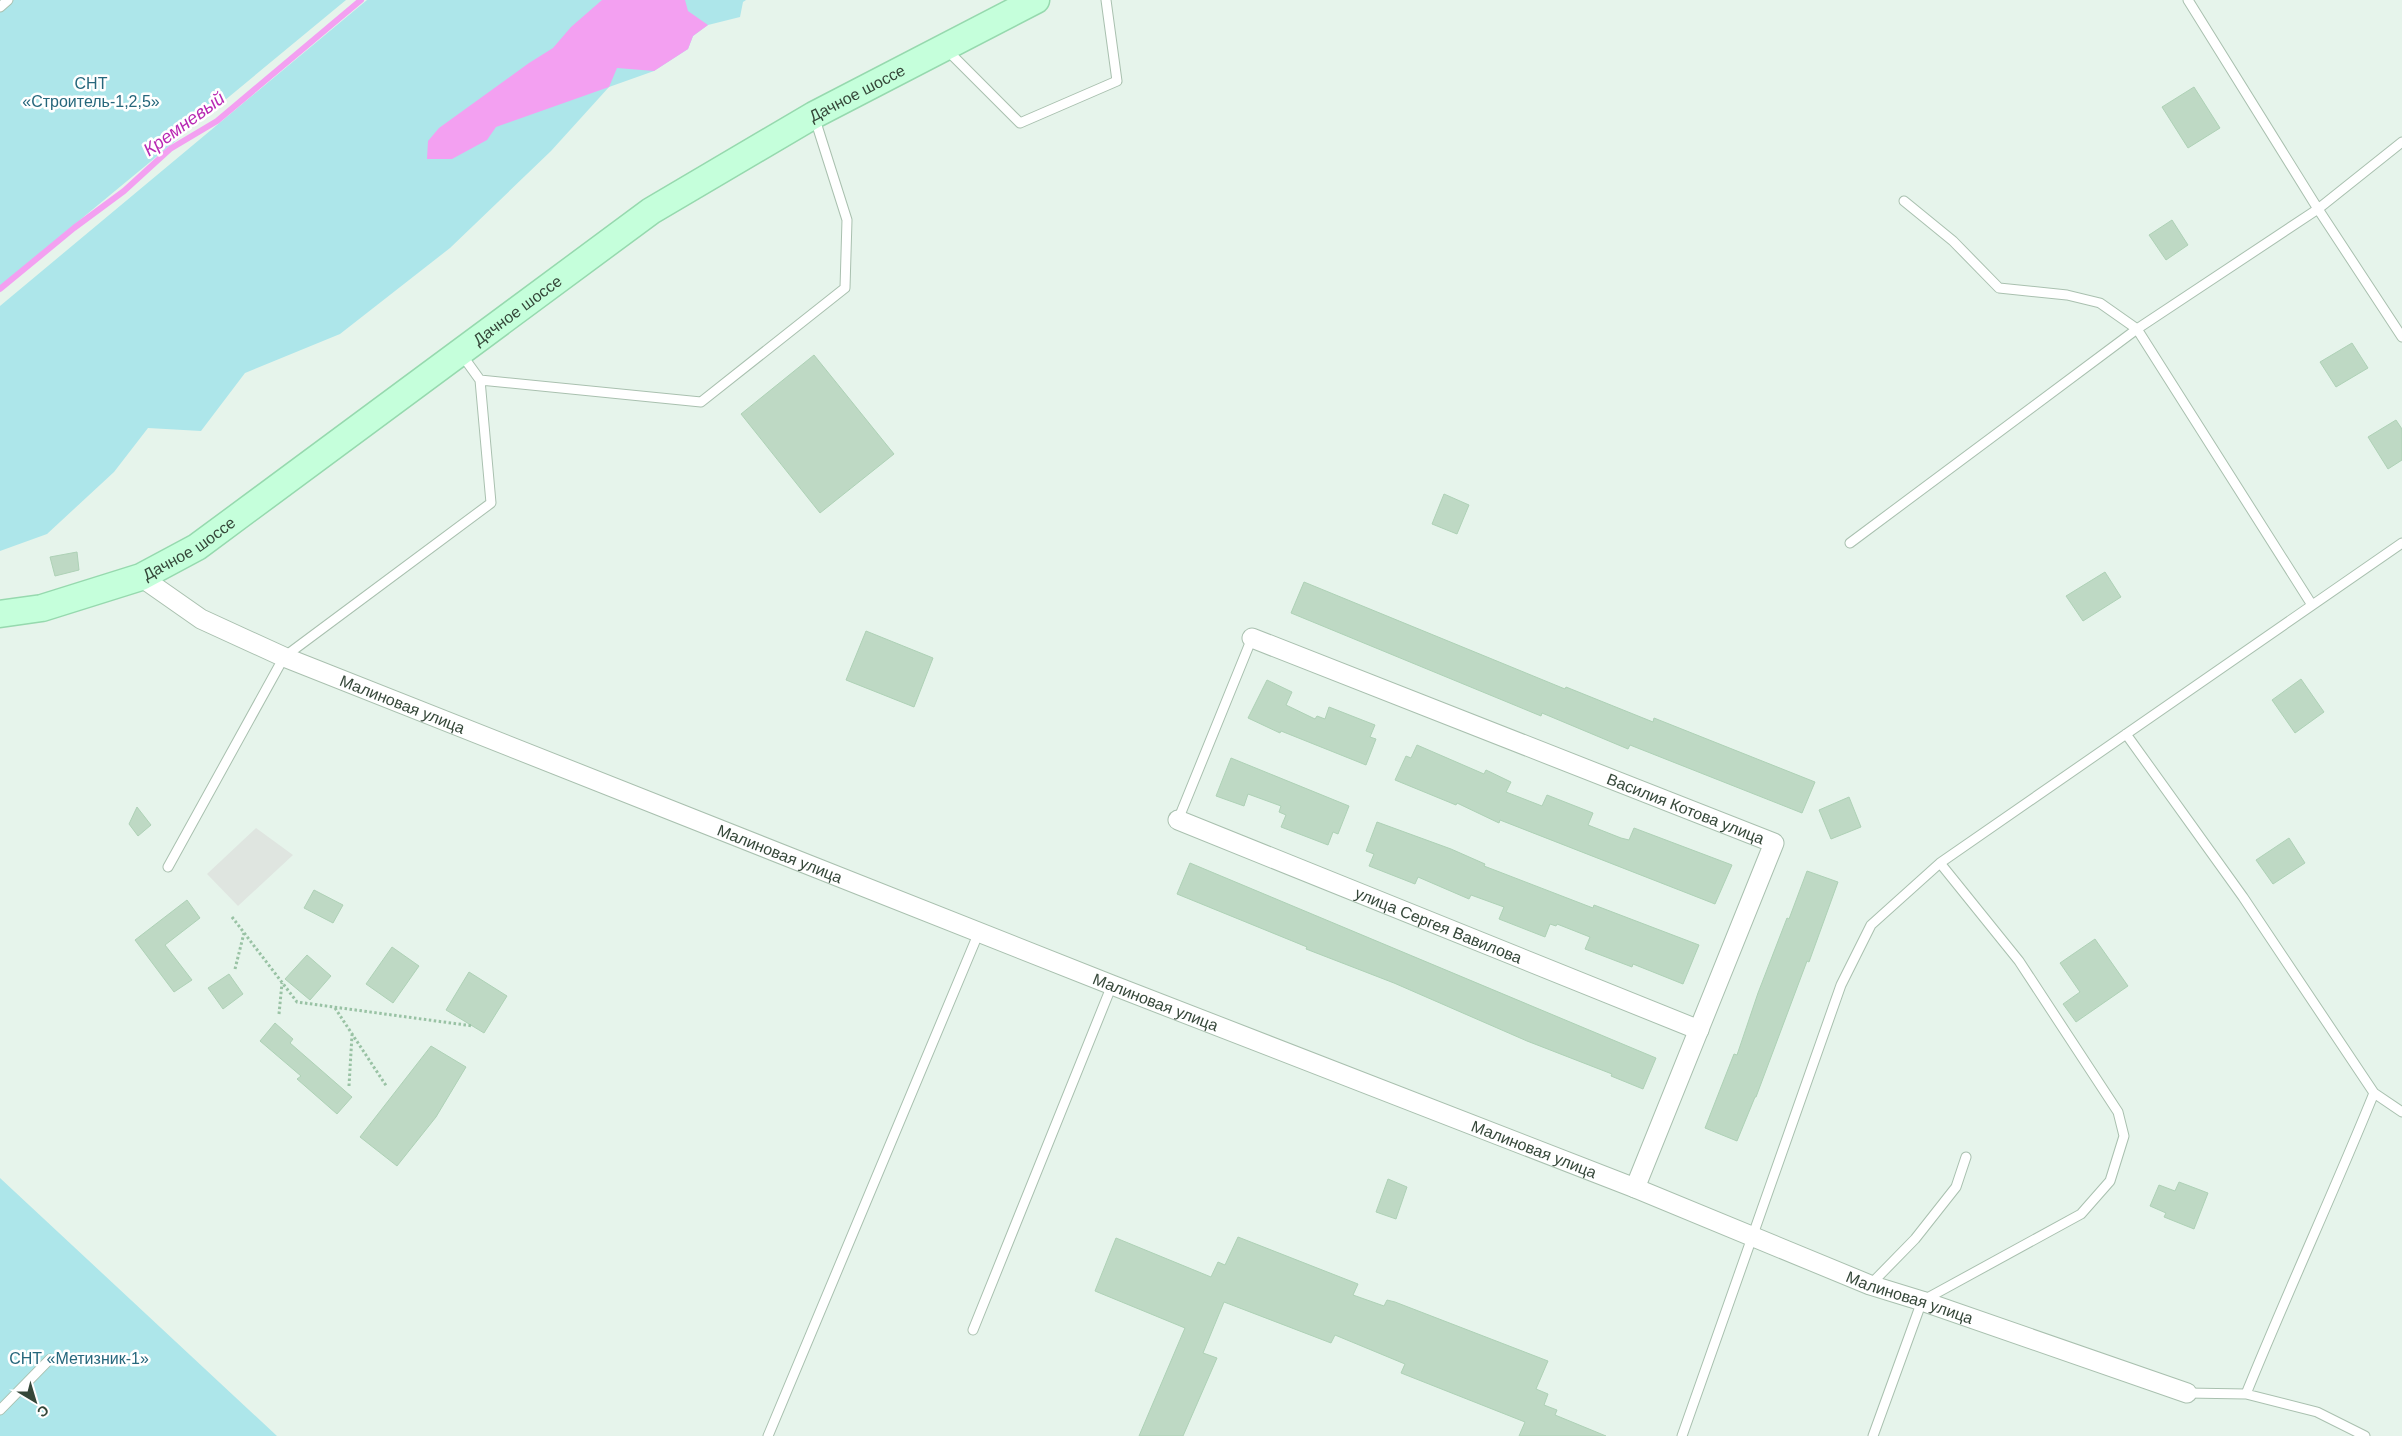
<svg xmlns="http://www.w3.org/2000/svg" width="2402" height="1436" viewBox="0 0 2402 1436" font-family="Helvetica,sans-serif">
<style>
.green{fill:#ade6ea}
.parking{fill:#dfe5e0}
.water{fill:#f3a0f1}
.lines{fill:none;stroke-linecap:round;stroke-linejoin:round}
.stream{stroke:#f3a0f1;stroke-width:6}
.building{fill:#bed9c4;stroke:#aed1b6}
.lane-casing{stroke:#a9c0af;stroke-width:11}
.street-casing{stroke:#a9c0af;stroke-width:21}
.secondary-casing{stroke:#96d9ae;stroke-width:29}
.path{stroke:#99c2a4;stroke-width:3;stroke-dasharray:2.5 2.5;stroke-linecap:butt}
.lane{stroke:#fff;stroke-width:9}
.street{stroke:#fff;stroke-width:19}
.secondary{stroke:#c5ffdb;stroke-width:26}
.labels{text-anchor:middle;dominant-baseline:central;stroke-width:5;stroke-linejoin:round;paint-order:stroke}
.park-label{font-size:16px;fill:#26677c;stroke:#fff}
.street-label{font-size:16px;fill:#354739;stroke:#fff}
.water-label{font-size:18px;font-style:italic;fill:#b829b3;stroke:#fff}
</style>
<rect width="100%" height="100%" fill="#e6f4eb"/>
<path class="green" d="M0 0H346L0 286Z
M367 0H746L743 2 740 17 708 25 693 36 688 49 654 71 609 87 551 151 450 248 340 334 245 373 201 431 148 428 114 472 47 534 0 551V306Z
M0 1178 277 1436H0Z"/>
<path class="parking" d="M256 828 293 855 238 906 207 874Z"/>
<path class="water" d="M602 0H685L688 11 708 25 693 36 688 49 654 71 617 68 609 87 496 127 487 140 452 159H427L428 141 439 128 529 63 553 48 571 27Z"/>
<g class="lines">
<path class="stream" d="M0 289 74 228 124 191 170 149 217 121 361 0"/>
</g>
<path class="building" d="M2194 87 2220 128 2188 148 2162 107Z
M2172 220 2188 245 2166 260 2149 235Z
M2352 343 2368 368 2336 387 2320 362Z
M814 355 894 454 820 513 741 414Z
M2396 420 2402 429V460L2388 469 2368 437Z
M1444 494 1469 505 1457 534 1432 524Z
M77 552 79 570 55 576 50 557Z
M2105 572 2121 597 2083 621 2066 596Z
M1304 582 1565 689 1566 687 1653 722 1654 718 1815 782 1802 813 1630 745 1628 749 1542 713 1541 716 1291 613Z
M866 631 933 658 914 707 846 680Z
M2301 679 2324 712 2295 733 2272 700Z
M1267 680 1292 692 1286 705 1315 719 1317 716 1325 719 1329 707 1375 725 1370 737 1376 739 1366 765 1281 731 1280 733 1248 718Z
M1417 745 1484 774 1486 770 1511 782 1506 792 1542 806 1547 795 1593 813 1588 825 1621 838 1629 840 1634 828 1732 865 1715 904 1500 820 1499 823 1457 803 1456 805 1395 780 1406 756 1411 758Z
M1231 758 1349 806 1338 834 1333 832 1328 845 1281 827 1286 815 1279 812 1281 806 1248 794 1244 806 1216 796Z
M1849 797 1861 827 1831 839 1819 810Z
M137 807 151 825 138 836 129 824Z
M1377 822 1451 849 1485 864 1484 866 1593 908 1594 905 1699 945 1683 984 1633 964 1632 967 1585 949 1590 937 1557 924 1556 926 1550 924 1545 937 1499 919 1504 907 1471 895 1469 899 1418 877 1415 884 1369 866 1374 854 1366 851Z
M2289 838 2305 863 2273 884 2256 860Z
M1190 863 1656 1058 1643 1089 1611 1076 1612 1074 1527 1041 1394 983 1306 949 1307 947 1177 894Z
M1807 871 1838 882 1809 962 1807 961 1756 1097H1755L1737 1141 1705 1128 1734 1054 1737 1055 1758 993 1787 918 1789 919Z
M314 890 343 905 333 923 304 908Z
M187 900 200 918 165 945 192 980 174 992 135 940Z
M2095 939 2128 986 2076 1022 2063 1004 2080 992 2060 963Z
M392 947 419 966 393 1003 366 984Z
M307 955 331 976 310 1000 285 979Z
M469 972 507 996 484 1033 446 1010Z
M229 974 243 994 223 1009 208 988Z
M275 1023 293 1039 290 1043 352 1097 337 1114 297 1079 301 1076 260 1041Z
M431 1046 466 1067 436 1117 397 1166 360 1137Z
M1388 1179 1407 1187 1396 1219 1376 1212Z
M2179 1182 2208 1193 2194 1229 2164 1217 2166 1213 2150 1206 2159 1185 2175 1191Z
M1238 1237 1358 1284 1353 1295 1384 1306 1387 1300 1395 1302 1548 1361 1536 1389 1548 1394 1544 1405 1557 1410 1555 1415 1606 1436H1519L1525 1422 1401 1373 1405 1364 1335 1335 1331 1343 1224 1302 1203 1353 1217 1358 1183 1436H1139L1185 1328 1095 1291 1116 1238 1211 1277 1218 1262 1225 1265Z"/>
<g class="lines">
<defs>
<path id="lane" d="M2188 0 2318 209 2402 337
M0 7 8 0
M946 49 1020 123 1117 81 1106 0
M1904 201 1953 241 1999 288 2067 295 2100 303 2137 329 2312 605
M480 380 701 402 845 288 847 220 814 116
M1850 543 2137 329 2318 209 2402 142
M2126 734 2243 897 2374 1093 2402 1112
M1178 820 1252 638
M168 867 284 657 491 503 480 380 462 355
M1870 1285 1915 1239 1956 1187 1966 1157
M973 1330 1112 985
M2187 1393 2246 1394 2317 1412 2365 1436
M2246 1394C2287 1293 2333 1194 2374 1093
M0 1410 50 1359
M768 1436 979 932
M1682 1436 1841 985 1871 925 1940 863 2402 543
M1873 1436 1922 1301 2081 1214 2110 1181 2124 1136 2118 1112 2019 961 1940 863"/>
<g id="street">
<path id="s1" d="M141 577 201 619 284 657 1112 985 1635 1188 1870 1285 1922 1301 2187 1393"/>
<path id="s2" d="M1252 638 1774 843 1635 1188"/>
<path id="s3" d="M1178 820 1699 1030"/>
</g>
<g id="secondary">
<path id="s4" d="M0 614 42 608 141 577 197 547 651 211 814 115 1036 0"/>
</g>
</defs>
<use href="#lane" class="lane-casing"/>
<use href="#street" class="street-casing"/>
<use href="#secondary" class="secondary-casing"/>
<path class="path" d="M232 917 297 1002 473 1026
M235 969 244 933
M335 1008 387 1087
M279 1014 282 983
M349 1086 352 1035"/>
<use href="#lane" class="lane"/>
<use href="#street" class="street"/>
<use href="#secondary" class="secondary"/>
</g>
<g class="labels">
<g class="park-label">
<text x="91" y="83">СНТ<tspan x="91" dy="18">«Строитель-1,2,5»</tspan></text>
<text x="79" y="1358">СНТ «Метизник-1»</text>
</g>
<g class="street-label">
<text stroke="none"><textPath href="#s4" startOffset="1012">Дачное шоссе</textPath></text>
<text stroke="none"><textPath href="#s4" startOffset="608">Дачное шоссе</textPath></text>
<text stroke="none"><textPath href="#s4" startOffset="202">Дачное шоссе</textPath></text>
<text stroke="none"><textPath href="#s1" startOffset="292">Малиновая улица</textPath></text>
<text stroke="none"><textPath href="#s2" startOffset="466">Василия Котова улица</textPath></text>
<text stroke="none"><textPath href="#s1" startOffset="698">Малиновая улица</textPath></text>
<text stroke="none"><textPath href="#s3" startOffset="281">улица Сергея Вавилова</textPath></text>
<text stroke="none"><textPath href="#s1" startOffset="1102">Малиновая улица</textPath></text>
<text stroke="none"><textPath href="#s1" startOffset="1508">Малиновая улица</textPath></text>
<text stroke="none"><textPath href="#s1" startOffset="1912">Малиновая улица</textPath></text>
</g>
<g class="water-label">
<text transform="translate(184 124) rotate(-36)">Кремневый</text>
</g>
</g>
<g transform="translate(35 1401) rotate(142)" stroke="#ffffff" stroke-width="4" paint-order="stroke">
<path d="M0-4L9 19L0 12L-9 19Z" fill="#354739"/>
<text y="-8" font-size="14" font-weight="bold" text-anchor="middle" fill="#354739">С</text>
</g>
</svg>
